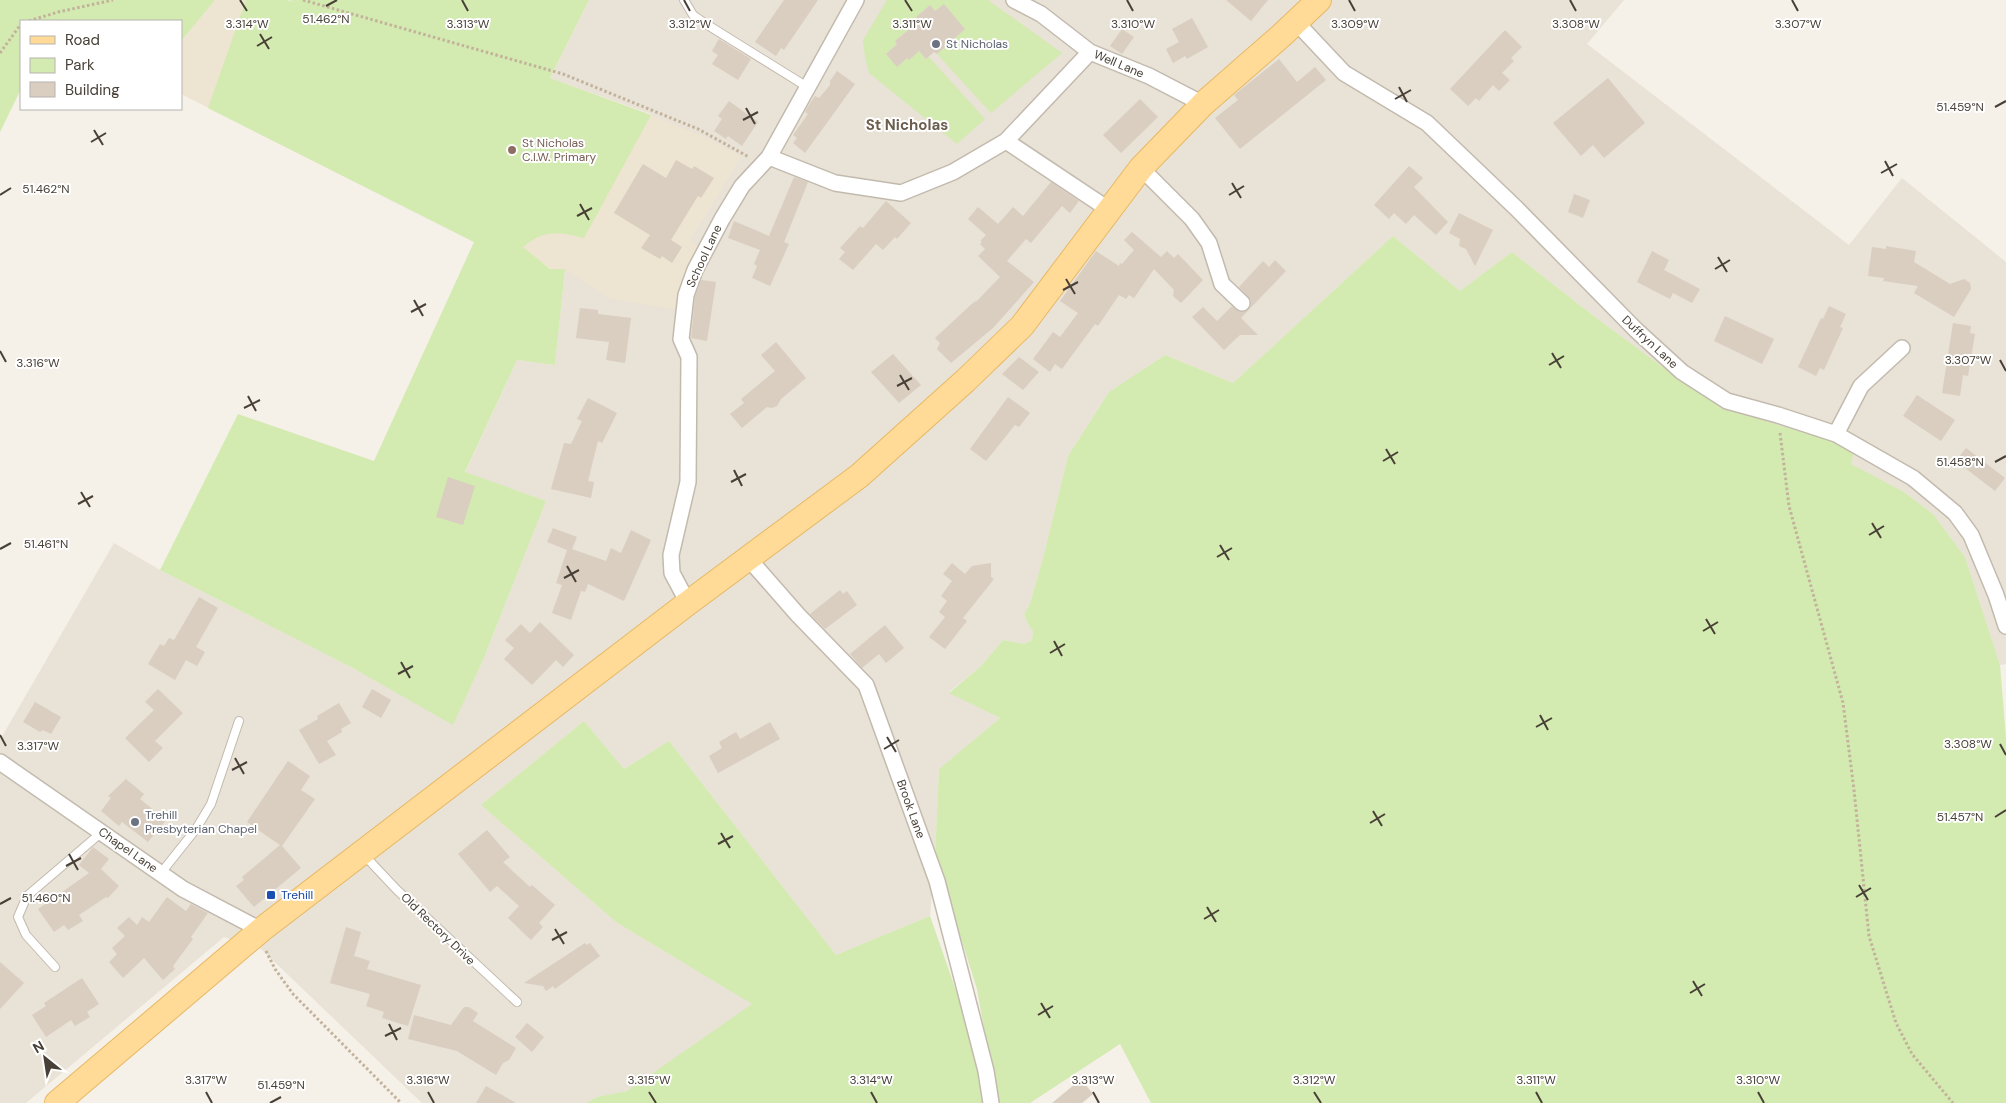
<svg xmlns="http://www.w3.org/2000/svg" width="2006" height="1103" viewBox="0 0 2006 1103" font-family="'DM Sans',sans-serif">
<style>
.residential{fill:#e9e2d6}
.education{fill:#eee4d2}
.green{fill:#d3eab0}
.building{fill:#dacec0}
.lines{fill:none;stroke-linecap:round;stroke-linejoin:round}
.service-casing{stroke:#c3baae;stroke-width:10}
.minor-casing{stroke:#c3baae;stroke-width:18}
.primary-casing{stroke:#e7b864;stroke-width:26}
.path{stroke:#c3b29b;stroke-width:3;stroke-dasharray:2.5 2.5;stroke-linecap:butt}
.service{stroke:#fff;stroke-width:8}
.minor{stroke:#fff;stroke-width:15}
.primary{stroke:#ffdb97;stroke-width:24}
.ticks{fill:none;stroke:#484037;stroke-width:2}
.worship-dot{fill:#6b7280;stroke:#fff;stroke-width:2}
.education-dot{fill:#8d6e63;stroke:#fff;stroke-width:2}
.transit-dot{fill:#1a4fb4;stroke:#fff;stroke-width:2}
.labels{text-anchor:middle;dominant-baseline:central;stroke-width:4;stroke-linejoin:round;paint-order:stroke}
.worship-label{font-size:12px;fill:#5b616d;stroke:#fff;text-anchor:start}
.street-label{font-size:12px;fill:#484037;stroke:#fff}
.education-label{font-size:12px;fill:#785e54;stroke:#fff;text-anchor:start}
.transit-label{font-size:12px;fill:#164399;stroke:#fff;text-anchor:start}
.quarter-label{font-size:15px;font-weight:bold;fill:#6c5e4e;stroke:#fff}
.ticks-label{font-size:12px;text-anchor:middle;fill:#484037;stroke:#fff;stroke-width:4;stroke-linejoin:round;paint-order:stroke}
</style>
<rect width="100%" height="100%" fill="#f5f0e8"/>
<path class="residential" d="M589 0H1624L1587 44 1849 245 1902 178 2006 262V664L2000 665 1965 557 1933 514 1904 492 1775 426 1725 409 1683 382 1595 317 1512 252 1460 291 1393 236 1233 383 1165 355 1109 392 1068 456 1044 554 1030 604 1024 614 1029 626 1033 631 1032 640 1024 644 1003 640 981 666 949 692 1000 718 939 769 935 856 930 916 836 955 669 741 624 769 584 721 481 805 616 922 753 1004 627 1091 597 1097 586 1103H422L261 949 224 937 26 1103H0V740L114 543 160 570 351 667 453 724 483 660 546 501 465 473 517 360 555 365 565 269 651 114 550 78Z"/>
<path class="education" d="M215 0H286L550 78 651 115 711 140 741 156 719 194 689 240 698 246 674 309 611 299 565 269H551L538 260 474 242 181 94V41Z"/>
<path class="green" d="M0 0H215L181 41V21H21V89L0 132Z
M246 0H286L294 2 289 0H589L550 78 651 115 584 238C558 232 545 229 523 247L550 269H565L555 365 517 360 465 472 546 501 483 660 453 725 351 667 160 570 238 414 374 461 474 242 208 108Z
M887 0H988L1062 53 991 113 937 54 965 29 944 4 935 11 930 5 916 17 919 21 895 41 897 44 886 54 897 67 907 58 909 60 919 51 926 59 929 57 985 119 957 144 869 73 865 57 863 40Z
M1393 236 1460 291 1512 252 1595 317 1683 382 1725 409 1842 444 1854 451 1851 464 1904 492 1933 514 1965 557 2000 665 2006 738V1103H1151L1120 1044 1030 1103H997L977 989 935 856 939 769 1000 718 949 693 981 666 1003 640 1024 644 1032 640 1033 631 1029 626 1024 614 1030 604 1044 554 1068 456 1109 392 1165 355 1233 383Z
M584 721 624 769 669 741 836 955 930 916 975 1045 984 1103H586L597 1097 627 1091 752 1004 616 922 481 805Z"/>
<path class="building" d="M784 0H818L784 50 781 48 776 56 755 42Z
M1226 0H1268L1251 21Z
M944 4 965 29 937 54 934 52 926 59 919 51 909 60 907 58 897 67 886 54 897 44 895 41 919 21 916 17 930 5 935 11Z
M1192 18 1208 47 1187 59 1185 56 1173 63 1166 49 1179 42 1172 29Z
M1122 29 1134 37 1122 54 1110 46Z
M1505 30 1522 47 1511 58 1514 61 1502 73 1510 80 1499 91 1493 85 1479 101 1476 98 1468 106 1450 89Z
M719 39 751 59 738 80 712 64 718 55 712 51Z
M1279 59 1297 82 1315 67 1326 80 1240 149 1215 118 1238 100 1234 95Z
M837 71 855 84 805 153 793 143 797 138 793 135 808 114 805 112 807 108 815 96 819 98 830 85V81Z
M1608 78 1645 123 1604 158 1593 145 1581 156 1553 123Z
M1140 99 1158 117 1121 153 1103 135Z
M729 101 758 122 742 146 728 136 726 139 714 131 722 119 718 116Z
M676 160 692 169 694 166 714 178 701 198 698 196 671 240 682 247 672 263 662 256 660 259 641 248 650 235 614 213 643 164 666 178Z
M1409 166 1423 178 1414 187 1448 222 1436 235 1414 215 1406 224 1394 213 1389 219 1374 205Z
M794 177 808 182 784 242 789 244 770 286 752 278 757 266 754 264 760 250 728 238 734 221 769 236Z
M1051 182 1079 201 1070 213 1062 206 1031 243 1026 239 1007 261 1034 282 993 328 951 363 937 349 940 343 935 338 975 301 976 302 1000 277 978 256 985 249 980 244 982 242 980 241 986 235 968 219 978 207 998 224 1013 207 1023 216Z
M1574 194 1590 200 1583 218 1568 212Z
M886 201 911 223 897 239 895 237 883 250 876 244 853 270 839 259 845 252 840 248 860 226 863 228Z
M1459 213 1493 230 1475 266 1466 249 1459 246 1460 239 1449 233Z
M1132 232 1161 257 1167 251 1174 258 1178 254 1203 280 1181 303 1173 296 1174 290 1154 269 1134 298 1129 295 1126 299 1119 295 1098 326 1095 324 1062 369 1055 364 1050 372 1033 359 1053 332 1060 337 1078 313 1060 301 1096 251 1119 266 1120 263 1122 264 1134 250 1124 240Z
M1886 246 1916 251 1914 262 1950 284 1964 279 1970 283 1971 289 1954 317 1914 293 1918 286 1883 281 1884 278 1868 276 1872 247 1886 249Z
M1652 251 1669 260 1664 270 1700 289 1692 303 1673 293 1670 299 1637 282Z
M1275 260 1286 271 1241 318 1258 335H1240L1224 350 1192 317 1203 307 1217 321 1232 306 1240 312 1248 310 1251 306V300L1239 287 1263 261 1269 267Z
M701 280 716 282 707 341 691 338 695 297Z
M1829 306 1846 314 1840 327 1843 328 1824 370 1820 368 1816 376 1798 367 1821 318 1823 319Z
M580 308 598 310V314L631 318 625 363 606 360 609 342 576 338Z
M1725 316 1774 339 1762 364 1714 341Z
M1953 323 1971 326 1970 333 1975 334 1968 376 1963 375 1960 396 1942 393Z
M776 342 806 378 781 399 777 406 772 408 767 407 742 428 730 414 744 403 741 399 775 371 761 355Z
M893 354 921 385 899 403 871 372Z
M1019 357 1039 372 1023 390 1002 374Z
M1917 395 1955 420 1941 441 1903 416Z
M1008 397 1030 413 1019 427 1015 425 986 461 970 449Z
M588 398 617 413 602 443 598 441 588 481 594 482 591 498 551 489 564 443 571 444 582 421 577 419Z
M1966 448 2005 478 1995 491 1956 461Z
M448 477 475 486 463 525 436 517Z
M553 528 577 537 572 549 606 561 611 548 621 553 631 530 651 540 624 601 588 584 585 592 581 591 571 620 552 613 562 585 556 583 567 550 547 542Z
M952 563 965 574 972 566 991 563V577L994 579 963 618 967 621 945 649 929 637 945 617 939 612 947 601 941 596 952 581 943 574Z
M840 590 843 594 847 591 857 605 825 629 810 614Z
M199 597 218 608 196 647 205 652 197 666 186 660 175 680 148 664 160 644 164 646 169 638 174 640Z
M540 622 574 655 563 667 556 660 532 685 504 659 514 648 505 640 521 624 530 633Z
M885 625 904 648 886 663 879 654 862 668 850 654Z
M158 689 183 713 155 741 163 748 149 762 125 738 154 710 145 702Z
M372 689 391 700 381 718 362 707Z
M35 702 61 717 51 734 43 730 40 732 23 722Z
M339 703 351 723 341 729 342 732 327 741 336 755 319 764 299 730 318 719 317 716Z
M770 722 780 739 718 773 709 756 722 748 719 742 736 732 740 739Z
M288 761 310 776 301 790 315 799 282 846 301 868 254 907 236 886 244 880 242 877 280 845 247 822Z
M126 779 144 794 140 799 166 820 148 842 122 822 119 826 101 811 111 798 108 796Z
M487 830 510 857 503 862 530 887 532 885 555 905 539 923 543 927 531 940 508 918 519 906 497 886 490 892 458 854Z
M93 847 109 859 101 869 119 886 108 898 106 897 79 915 83 921 68 930 64 925 54 932 38 909 89 873 79 865Z
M167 897 186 911 191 904 208 913 191 937 193 939 173 966 175 969 163 980 144 958 123 978 109 962 117 954 112 948 125 936 117 928 129 917 137 925 142 917 149 922Z
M346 927 361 932 354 956 370 961 367 969 421 985 408 1026 382 1018 384 1012 366 1006 370 994 330 983Z
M585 943 587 945 590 943 600 956 555 989 553 986 546 991 543 986 524 983Z
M0 962 24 983 0 1009Z
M82 978 99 1004 87 1012 90 1017 75 1026 71 1020 46 1037 32 1015 46 1006 44 1003Z
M464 1007H469L478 1013 473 1021 516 1048 509 1060 503 1063 496 1075 457 1051 408 1039 414 1015 451 1025Z
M527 1023 544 1037 532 1052 515 1037Z
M1081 1079 1093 1094 1082 1103H1052Z
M486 1086 516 1103H476Z"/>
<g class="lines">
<defs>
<path id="service" d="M684 0 693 15 706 24 809 88
M364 855 397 890 517 1002
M161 873 196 829 211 804 239 721
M55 967 26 935 18 917 27 896 102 832"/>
<path id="minor" d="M1014 0 1041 14 1090 52 1149 76 1203 104
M1296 22 1344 73 1427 123 1516 208 1636 330 1682 372 1727 401 1778 415 1836 434 1913 478 1955 513 1971 535 1996 595 2006 626
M1006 141 1108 209
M769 157 835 183 901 193 953 172 1006 141 1090 52
M1141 168 1192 219 1209 243 1222 284 1242 303
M1836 434 1861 386 1902 348
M748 558 798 615 866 685 937 881 986 1071 991 1103
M688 603 672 573 671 555 688 482 689 357 681 339 686 295 695 270 722 219 742 186 769 157 856 0
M0 762 183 889 261 930"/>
<path id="primary" d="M57 1103 261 930 688 603 859 476 965 381 1022 326 1141 168 1203 104 1282 35 1319 0"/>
</defs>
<use href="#service" class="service-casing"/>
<use href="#minor" class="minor-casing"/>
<use href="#primary" class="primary-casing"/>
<path class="path" d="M303 0 563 74 698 129 749 157
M29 21 58 12 113 0
M0 53 21 24
M1780 433 1789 506 1843 703 1854 790 1869 936 1896 1023 1912 1054 1953 1103
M266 951 275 969 293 994 401 1103"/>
<use href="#service" class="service"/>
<use href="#minor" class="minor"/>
<use href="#primary" class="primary"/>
</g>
<path class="ticks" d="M240 0 247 11M462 0 468 11M684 0 690 11M905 0 912 11M1127 0 1133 11M1349 0 1355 11M1570 0 1576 11M1792 0 1798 11M326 6 337 0M260 34 269 49M257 46 272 37M1399 87 1407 102M1395 99 1411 90M1995 107 2006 101M746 108 755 124M743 120 758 112M94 130 103 145M91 142 106 133M1885 161 1893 176M1881 173 1897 164M1232 183 1241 198M0 195 11 188M1229 195 1244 186M580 204 589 220M577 216 592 208M1718 257 1727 272M1715 269 1730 260M1066 279 1075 294M1063 290 1078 282M414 300 423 316M411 312 426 304M0 351 6 362M1552 353 1561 368M2000 360 2006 371M1549 365 1564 356M900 375 909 390M897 386 912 378M248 396 256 411M244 408 260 400M1386 449 1395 464M1383 461 1398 452M1995 462 2006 456M734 470 742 486M731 482 746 474M81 492 90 507M78 504 93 496M1872 523 1881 538M1869 535 1884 526M1220 545 1229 560M0 549 11 543M1217 557 1232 548M567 566 576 582M564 578 579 570M1706 619 1715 634M1703 631 1718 622M1054 641 1062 656M1050 653 1065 644M401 662 410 678M398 674 413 666M1540 715 1548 730M1536 727 1552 718M0 735 6 746M887 737 896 752M2000 744 2006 755M884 749 899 740M235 758 244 774M232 770 247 762M1373 811 1382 826M1995 817 2006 810M1370 823 1385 814M721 833 730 848M718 844 733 836M69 854 78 870M66 866 81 858M1859 885 1868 900M1856 897 1871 888M0 904 11 898M1207 907 1216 922M1204 919 1219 910M555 929 564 944M552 940 567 932M1693 981 1702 996M1690 993 1705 984M1041 1003 1050 1018M1038 1015 1053 1006M389 1024 397 1040M385 1036 401 1028M206 1092 212 1103M428 1092 434 1103M649 1092 656 1103M871 1092 877 1103M1093 1092 1099 1103M1314 1092 1321 1103M1536 1092 1542 1103M1758 1092 1764 1103M270 1103 281 1097"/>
<g class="worship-dot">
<circle cx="936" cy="44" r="5"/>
<circle cx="135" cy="822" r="5"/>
</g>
<circle class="education-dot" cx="512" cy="150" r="5"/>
<rect class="transit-dot" x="266" y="890" width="10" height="10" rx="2.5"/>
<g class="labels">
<g class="worship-label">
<text x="946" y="44">St Nicholas</text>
<text x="145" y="815">Trehill<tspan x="145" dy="14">Presbyterian Chapel</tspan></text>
</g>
<g class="street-label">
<text transform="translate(1119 64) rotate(23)">Well Lane</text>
<text transform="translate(704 256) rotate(-65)">School Lane</text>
<text transform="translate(1650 342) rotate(43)">Duffryn Lane</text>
<text transform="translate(911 809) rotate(70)">Brook Lane</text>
<text transform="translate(128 850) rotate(35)">Chapel Lane</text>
<text transform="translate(438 929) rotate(44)">Old Rectory Drive</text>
</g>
<g class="education-label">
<text x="522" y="143">St Nicholas<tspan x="522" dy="14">C.I.W. Primary</tspan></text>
</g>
<g class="transit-label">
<text x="281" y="895">Trehill</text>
</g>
<g class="quarter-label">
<text x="907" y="125">St Nicholas</text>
</g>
</g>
<g class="ticks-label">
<text x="326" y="23">51.462°N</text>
<text x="247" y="28">3.314°W</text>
<text x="468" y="28">3.313°W</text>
<text x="690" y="28">3.312°W</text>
<text x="912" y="28">3.311°W</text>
<text x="1133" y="28">3.310°W</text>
<text x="1355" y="28">3.309°W</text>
<text x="1576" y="28">3.308°W</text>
<text x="1798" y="28">3.307°W</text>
<text x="1960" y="111">51.459°N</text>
<text x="46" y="193">51.462°N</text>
<text x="1968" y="364">3.307°W</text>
<text x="38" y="367">3.316°W</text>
<text x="1960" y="466">51.458°N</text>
<text x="46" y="548">51.461°N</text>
<text x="1968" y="748">3.308°W</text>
<text x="38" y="750">3.317°W</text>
<text x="1960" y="821">51.457°N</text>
<text x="46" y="902">51.460°N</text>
<text x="206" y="1084">3.317°W</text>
<text x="428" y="1084">3.316°W</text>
<text x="649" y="1084">3.315°W</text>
<text x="871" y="1084">3.314°W</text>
<text x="1093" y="1084">3.313°W</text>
<text x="1314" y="1084">3.312°W</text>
<text x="1536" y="1084">3.311°W</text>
<text x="1758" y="1084">3.310°W</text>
<text x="281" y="1089">51.459°N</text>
</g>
<rect x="20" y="20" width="162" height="90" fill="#ffffff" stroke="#b6b3af"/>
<rect x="30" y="36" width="25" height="8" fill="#ffdb97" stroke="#b6b3af"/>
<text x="65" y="45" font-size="15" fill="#484037">Road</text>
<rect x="30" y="58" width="25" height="15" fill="#d3eab0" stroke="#b6b3af"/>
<text x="65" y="70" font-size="15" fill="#484037">Park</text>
<rect x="30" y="82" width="25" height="15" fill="#dacec0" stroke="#b6b3af"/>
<text x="65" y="95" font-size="15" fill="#484037">Building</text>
<g transform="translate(45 1058) rotate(330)" stroke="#ffffff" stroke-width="4" paint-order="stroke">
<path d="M0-4L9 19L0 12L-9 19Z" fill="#484037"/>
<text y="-8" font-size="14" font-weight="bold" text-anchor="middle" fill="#484037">N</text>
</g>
</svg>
